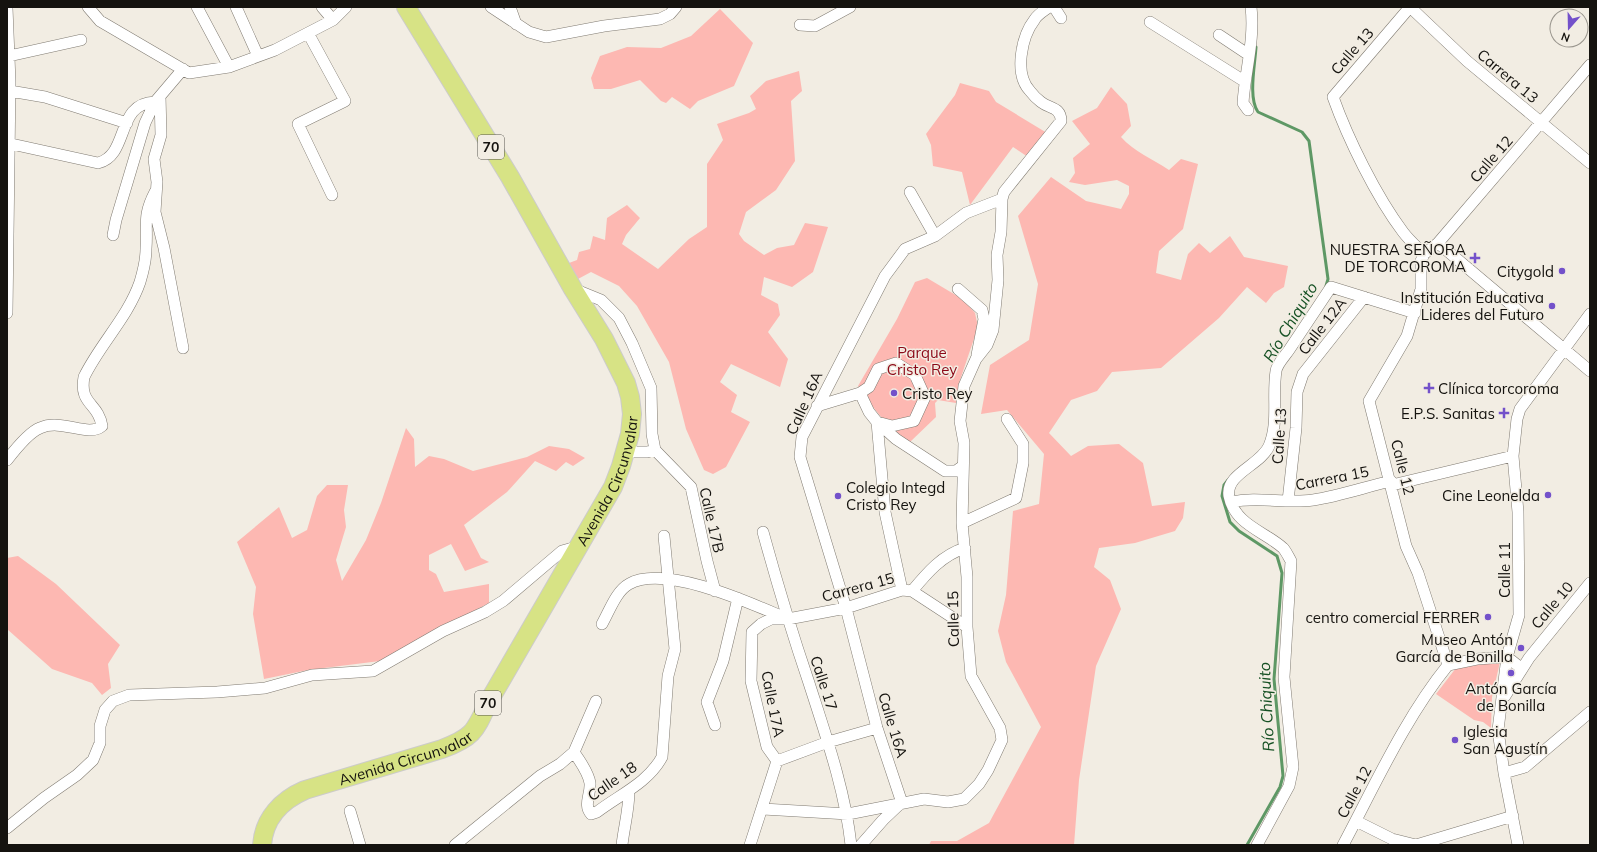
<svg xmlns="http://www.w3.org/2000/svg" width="1597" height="852" viewBox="0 0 1597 852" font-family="Mulish,sans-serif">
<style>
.green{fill:#fdb8b2}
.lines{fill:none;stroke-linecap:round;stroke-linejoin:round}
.stream{stroke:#5e9865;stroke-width:3}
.street-casing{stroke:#807b72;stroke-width:12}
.primary-casing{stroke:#cccbca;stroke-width:20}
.street{stroke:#fff;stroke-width:11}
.primary{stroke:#d7e385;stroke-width:18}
.poi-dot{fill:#7351ca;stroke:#f2ede3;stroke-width:1.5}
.labels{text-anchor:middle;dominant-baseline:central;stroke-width:3;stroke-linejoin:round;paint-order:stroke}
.shield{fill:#f2ede3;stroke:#57544f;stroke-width:1}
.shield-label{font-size:14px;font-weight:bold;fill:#15130f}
.street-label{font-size:15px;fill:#15130f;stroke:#f2ede3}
.poi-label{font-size:15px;fill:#15130f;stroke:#f2ede3;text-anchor:end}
.park-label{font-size:15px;fill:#8c0918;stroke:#f2ede3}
.water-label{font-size:16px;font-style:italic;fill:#165124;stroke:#f2ede3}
</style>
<rect width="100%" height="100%" fill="#f2ede3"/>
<path class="green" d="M720 9 753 43 734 86 698 101 690 109 672 97 666 103 661 101 640 80 611 89H594L591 78 600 56 627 47 661 48 691 36Z
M799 71 802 91 791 101 795 161 776 190 746 212 739 234 744 241 764 255 777 248 794 245 805 223 828 227 813 272 792 287 764 277 761 295 778 304 780 315 768 332 788 359 780 387 731 364 720 382 737 395 731 412 750 422 726 467 713 474 704 470 686 429 669 362 637 306 619 286 591 272 578 279 569 263 577 260 579 252 590 249 593 236 605 240 607 218 627 205 640 218 626 235 622 244 658 269 689 239 707 227V164L723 140 717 124 749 113 756 109 750 96 766 81Z
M960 83 989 91 996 102 1047 133 1028 157 1013 147 970 205 962 172 933 166 931 145 926 134 955 95Z
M1111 87 1127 104 1131 126 1121 137C1133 151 1153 159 1169 170L1181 159 1198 164 1183 229 1159 251 1156 273 1181 280 1188 254 1199 243 1210 253 1230 236 1244 257 1288 266 1284 287 1274 293 1266 303 1247 287 1219 318 1161 368 1112 372 1097 391 1071 400 1049 433 1071 456 1088 446 1119 444 1143 463 1152 506 1185 502 1183 518 1175 531 1135 543 1099 548 1094 567 1110 580 1121 609 1096 666 1079 780 1074 845H929L931 841H957L989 823 1041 727 1006 662 998 631 1006 595 1013 511 1039 504 1044 454 1007 410 981 414 990 365 1029 340 1038 284 1018 216 1051 177 1086 201 1121 209 1129 194V186L1117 180 1085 185 1069 182 1075 173 1073 158 1090 144 1072 121 1097 108Z
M927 278 964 300 975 313 978 327 959 383 956 403 938 400 935 403 936 417 910 442C887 427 873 408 858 386L897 319 915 282Z
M406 428 414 439 415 467 429 456 444 459 473 471 527 457 549 446 569 449 585 458 573 466 566 462 556 471 535 461 507 492 464 525 481 558 489 562 465 571 451 544 429 555V570L436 574 444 592 489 584V603L380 661 308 670 264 679 253 614 256 587 237 542 279 507 292 538 307 530 317 496 327 485H348L344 510 346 527 336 560 342 581 366 540 381 503Z
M18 556 56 584 120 645 108 664 111 688 102 695 92 683 52 669 7 629V558Z
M1500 662 1492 697 1491 728 1483 722 1474 720 1436 694 1456 668Z"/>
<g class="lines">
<path class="stream" d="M1256 47C1255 65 1248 98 1258 112L1302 132 1309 141 1328 279 1326 286
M1228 480 1224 485 1222 496 1230 522 1239 531 1277 556 1282 573 1274 679 1283 776 1280 787 1247 845"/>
<defs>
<path id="street" d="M88 7 100 21 189 73 229 67 275 50 333 20 346 7
M197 7 229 67
M236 7 258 56
M322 7 333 20
M491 7 529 32 546 37 604 26 660 19 670 14 676 7
M510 7 516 24
M1054 7 1061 18
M1410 7 1333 97C1348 139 1376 196 1403 232 1409 240 1417 247 1424 254
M1410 7 1467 61 1590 163
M7 8 10 82 7 313
M1150 22 1244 81
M800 25 815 26 850 7
M308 33 345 101 298 124 332 195
M1219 35 1249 55
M9 56 81 40
M10 91 45 97 127 123
M160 96 161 135 154 159 157 182 155 212 164 248 183 348
M1248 110 1243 103C1245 71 1255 40 1251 7
M7 143 98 163C130 155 115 103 155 102
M910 192 935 236
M113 235 116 220 145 123 155 102 183 69
M1438 243 1590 371
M574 289 601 300 619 318 632 343 651 388 652 434 655 450
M958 289 982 310 984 319 977 355
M860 393 869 412 877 422 896 439 945 471H956L963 466
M817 406 860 393 869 387 878 369 896 363 915 375 925 397 914 421 892 426 877 422
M877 422 885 512 902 590
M655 450 691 487 707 561 715 591
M625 452H647L655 450
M7 460C14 451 29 432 40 428 62 418 88 438 102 426 98 402 79 405 84 377 100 344 128 317 140 282 143 272 146 259 146 249 148 224 142 217 155 192
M1392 485 1513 456
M1288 501 1296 428 1297 392 1303 374 1364 297
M1231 502C1258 496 1286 504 1313 500 1339 496 1365 487 1391 481
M962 523 1016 498 1023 463V444L1007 419
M763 532C777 583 792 633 809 683 826 736 845 790 851 845
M912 591C927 573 942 555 965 548
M602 624C609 612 616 591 629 584 664 564 748 602 783 617
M1448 665 1418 573 1406 546 1369 401 1407 336 1421 289V261L1424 254 1438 243 1590 65
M1448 665 1477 659 1507 657 1521 668
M1505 696 1529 658 1590 583
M715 725 707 702 723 661 738 598
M574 752C580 762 588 771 590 783 591 794 583 805 591 814L597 812C619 795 648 783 662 757L668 676 675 649 664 536
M777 761 828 742 877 728
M1504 773 1525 767 1590 712
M902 803 877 728 846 608 800 457 802 437 885 276 905 249 935 236 966 213 1002 199
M763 809 848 814 924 799 948 802 964 799 979 784 988 770 1002 740 1000 728 971 676 967 627V577L962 523 964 443 960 421 964 386 976 359 987 345 993 330 998 280 997 255 1001 232 1002 199 1004 192 1061 121C1061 107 1050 109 1041 102 1037 99 1033 95 1030 91 1014 74 1021 37 1035 19 1038 14 1044 11 1049 7
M350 811 360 845
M1356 821 1392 839 1416 845 1513 816
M7 828 44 798 77 775 93 760 100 743V726L105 710 113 701 129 695 217 692 265 688 312 675 373 671 443 631 485 612 503 601 562 551 580 546
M455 845 540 776 560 764 574 752 596 701
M622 845C624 827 629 810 629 791
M750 845 777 761 767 747 751 681 752 632 761 624 771 619H788L846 608 902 590 912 591 967 627
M861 845 883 820 901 803
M1257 845 1289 786 1293 767 1284 677 1291 561C1288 556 1286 551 1283 548 1264 531 1235 525 1229 496 1225 474 1261 465 1269 446 1279 423 1272 396 1276 371 1277 364 1285 356 1289 350 1303 329 1317 308 1331 287L1415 313
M1343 845C1375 785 1405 718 1448 665
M1518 845 1504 773 1498 730 1507 657 1519 615 1518 512 1513 456 1517 419 1520 409 1590 314"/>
<g id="primary">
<path id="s1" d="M262 845C264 818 282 800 305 790L442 749C474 737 475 731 489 701L613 487 621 466 630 434 632 414 630 397 626 383 604 339 573 289 510 177 406 7"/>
</g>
</defs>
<use href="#street" class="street-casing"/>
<use href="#primary" class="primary-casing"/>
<use href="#street" class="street"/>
<use href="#primary" class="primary"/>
</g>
<g class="poi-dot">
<path d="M1473 252h4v4h4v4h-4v4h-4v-4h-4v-4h4z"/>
<circle cx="1562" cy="271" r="4"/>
<circle cx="1552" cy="306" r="4"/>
<path d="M1427 382h4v4h4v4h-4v4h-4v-4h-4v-4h4z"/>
<circle cx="894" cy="393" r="4"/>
<path d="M1502 407h4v4h4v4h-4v4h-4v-4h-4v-4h4z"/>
<circle cx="1548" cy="495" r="4"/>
<circle cx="838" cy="496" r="4"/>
<circle cx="1488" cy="617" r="4"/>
<circle cx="1521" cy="648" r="4"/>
<circle cx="1511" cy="673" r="4"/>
<circle cx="1455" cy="740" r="4"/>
</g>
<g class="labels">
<g class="shield">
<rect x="478" y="135" width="26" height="24" rx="3"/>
<rect x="475" y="691" width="26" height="24" rx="3"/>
</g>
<g class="shield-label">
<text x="491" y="147">70</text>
<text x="488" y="703">70</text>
</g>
<g class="street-label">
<text transform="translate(1352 51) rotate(-49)">Calle 13</text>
<text transform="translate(1508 76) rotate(40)">Carrera 13</text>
<text transform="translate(1491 159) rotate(-49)">Calle 12</text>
<text transform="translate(1322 326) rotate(-52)">Calle 12A</text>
<text transform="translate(804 403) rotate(-66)">Calle 16A</text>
<text transform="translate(1279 436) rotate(-86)">Calle 13</text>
<text transform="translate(1403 467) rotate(76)">Calle 12</text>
<text transform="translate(1332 478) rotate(-11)">Carrera 15</text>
<text stroke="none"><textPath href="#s1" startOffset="538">Avenida Circunvalar</textPath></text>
<text transform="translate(712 520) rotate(77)">Calle 17B</text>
<text transform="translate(1504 570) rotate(-90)">Calle 11</text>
<text transform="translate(858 587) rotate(-15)">Carrera 15</text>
<text transform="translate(1552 605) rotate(-50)">Calle 10</text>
<text transform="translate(953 619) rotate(-91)">Calle 15</text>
<text transform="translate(824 683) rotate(72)">Calle 17</text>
<text transform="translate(773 704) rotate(79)">Calle 17A</text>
<text transform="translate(893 725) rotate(73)">Calle 16A</text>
<text stroke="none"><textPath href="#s1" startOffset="179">Avenida Circunvalar</textPath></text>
<text transform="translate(612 781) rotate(-35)">Calle 18</text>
<text transform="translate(1354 792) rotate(-62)">Calle 12</text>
</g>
<g class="poi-label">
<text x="1466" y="249">NUESTRA SEÑORA<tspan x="1466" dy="17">DE TORCOROMA</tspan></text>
<text x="1554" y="271">Citygold</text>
<text x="1544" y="297">Institución Educativa<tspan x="1544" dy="17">Lideres del Futuro</tspan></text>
<text x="1438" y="388" text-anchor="start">Clínica torcoroma</text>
<text x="902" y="393" text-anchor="start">Cristo Rey</text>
<text x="1495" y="413">E.P.S. Sanitas</text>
<text x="846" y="487" text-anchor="start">Colegio Integd<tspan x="846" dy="17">Cristo Rey</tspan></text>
<text x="1540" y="495">Cine Leonelda</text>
<text x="1480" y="617">centro comercial FERRER</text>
<text x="1513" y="639">Museo Antón<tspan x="1513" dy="17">García de Bonilla</tspan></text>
<text x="1511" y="688" text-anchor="middle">Antón García<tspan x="1511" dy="17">de Bonilla</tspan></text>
<text x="1463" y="731" text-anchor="start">Iglesia<tspan x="1463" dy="17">San Agustín</tspan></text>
</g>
<g class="park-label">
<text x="922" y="352">Parque<tspan x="922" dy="17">Cristo Rey</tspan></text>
</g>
<g class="water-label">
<text transform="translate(1290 322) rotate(-59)">Río Chiquito</text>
<text transform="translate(1266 707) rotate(-93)">Río Chiquito</text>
</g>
</g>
<rect width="1597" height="852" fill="none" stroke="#15130f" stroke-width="16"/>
<g transform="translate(1569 28) rotate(200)"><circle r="19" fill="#f2ede3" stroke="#9a968e"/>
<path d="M0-3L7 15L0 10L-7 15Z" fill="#7351ca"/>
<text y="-6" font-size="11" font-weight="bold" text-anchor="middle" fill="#15130f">N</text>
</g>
</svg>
